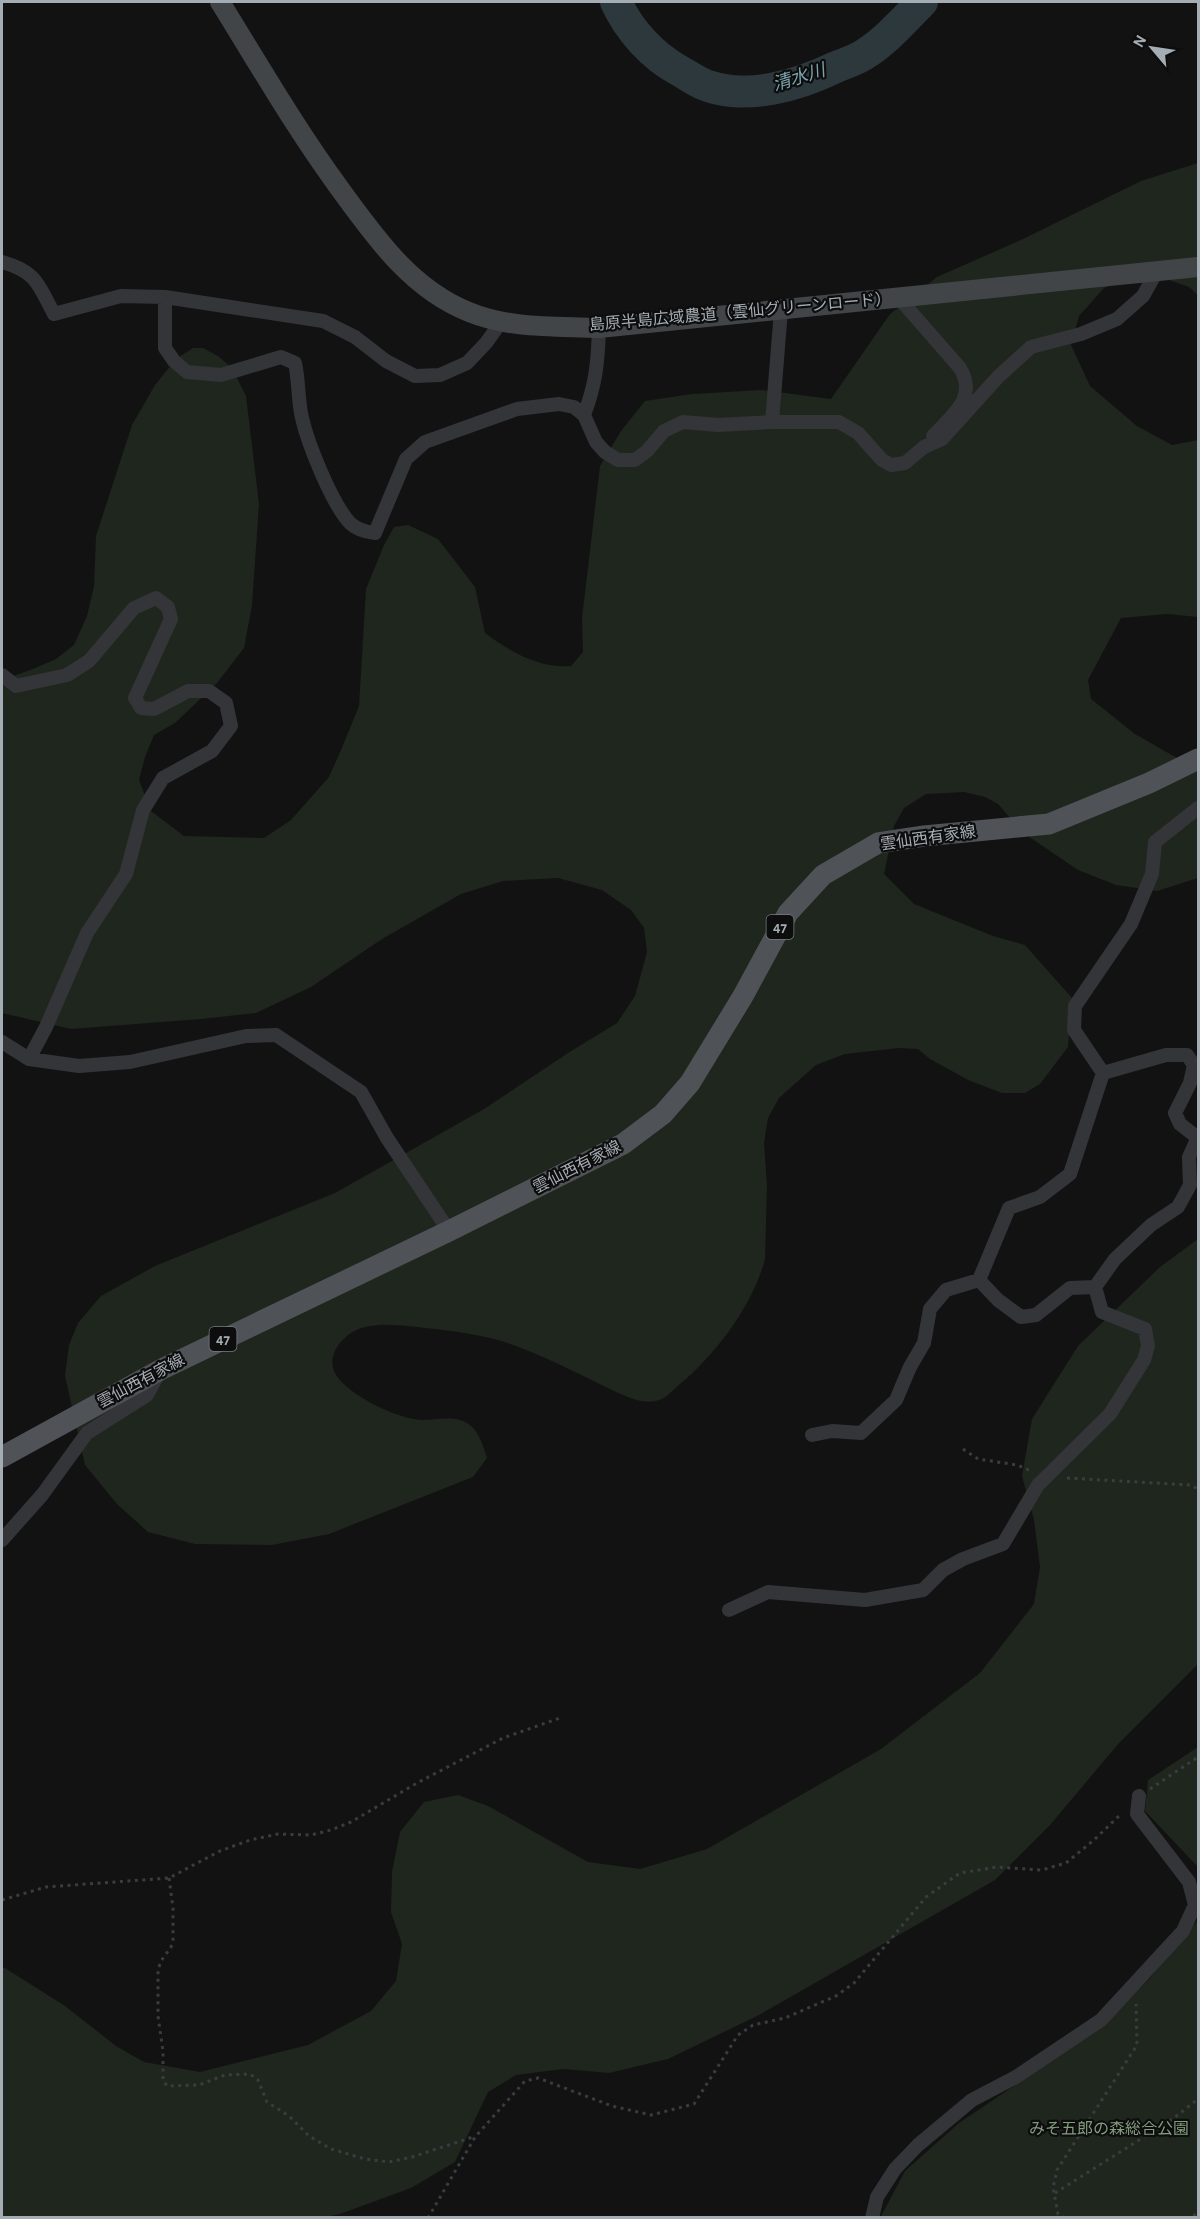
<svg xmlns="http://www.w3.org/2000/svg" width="1200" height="2219" viewBox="0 0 1200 2219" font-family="'Alegreya Sans','Noto Sans JP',sans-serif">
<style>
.green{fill:#1f261e}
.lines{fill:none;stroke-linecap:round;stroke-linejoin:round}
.river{stroke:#2c383b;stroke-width:32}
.path{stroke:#393d3f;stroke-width:3;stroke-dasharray:3 4.5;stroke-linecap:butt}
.street{stroke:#333538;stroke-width:14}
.secondary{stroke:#414548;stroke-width:20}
.primary{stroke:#4f5357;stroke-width:21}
.labels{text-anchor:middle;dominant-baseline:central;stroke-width:4.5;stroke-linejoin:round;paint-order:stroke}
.shield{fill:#0d0d0e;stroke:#777d82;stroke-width:1.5}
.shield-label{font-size:15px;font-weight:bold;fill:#a4adb3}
.street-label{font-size:16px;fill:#a4adb3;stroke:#0d0d0e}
.park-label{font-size:16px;fill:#839e7c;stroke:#0d0d0e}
.water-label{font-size:18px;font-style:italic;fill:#7ca4ad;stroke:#0d0d0e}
</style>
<rect width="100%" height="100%" fill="#121213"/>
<path class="green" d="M1198 163V295L1189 287 1143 271 1104 288 1079 316 1071 345 1090 386 1137 426 1172 445 1198 440V617L1167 614 1121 618 1088 680 1091 699 1135 734 1198 770V878L1157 891 1116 885 1078 870 1022 832 998 804 985 797 964 792 926 794 904 808 894 826 884 874 914 904 993 936 1025 945 1072 998 1068 1047 1040 1084 1025 1093H1002L968 1080 930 1059 918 1049 899 1048 845 1054 816 1065 779 1098 768 1118 764 1143 767 1185 765 1259C753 1305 716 1354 680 1384 675 1388 668 1396 662 1399 643 1407 623 1395 606 1387 571 1370 535 1351 498 1340 471 1333 444 1330 417 1327 397 1325 369 1321 351 1333 339 1341 328 1356 334 1371 344 1394 399 1420 423 1420 438 1420 458 1414 471 1426 479 1432 484 1448 487 1458L473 1477 329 1534 272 1545 195 1544 148 1532 117 1504 85 1465 65 1376 69 1345 78 1323 101 1296 155 1266 335 1193 484 1109 571 1051 617 1023 635 996 647 952 644 928 631 910 602 890 558 878 503 881 461 894 382 939 311 987 256 1013 201 1019 71 1029 2 1013V680L33 669 56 659 74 645 87 616 94 586 96 536 132 425 155 385 176 359 193 348H203L218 356 232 368 246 396 259 504 252 605 244 648 217 683 175 723 154 735 145 757 139 780 151 811 184 836 264 838 291 820 329 777 341 750 359 706 366 589 384 545 394 527 408 525 438 539 475 587 485 633C511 652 538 668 571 666L583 652 582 618 600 466 621 431 645 401 692 394 762 390 831 399 890 314 937 277 1023 239 1141 181Z
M1198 1239V1664L1119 1743 1050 1825 995 1880 759 2015 668 2059 609 2073 563 2069 516 2075 488 2092 455 2162 411 2188 340 2214 325 2217H2V1968H5L65 2006 116 2046 144 2062 200 2072 308 2045 371 2011 396 1981 402 1944 391 1912 392 1872 400 1832 424 1802 458 1795 488 1806 588 1862 640 1869 707 1849 881 1749 980 1673 1034 1604 1040 1567 1034 1520 1022 1476 1032 1419 1078 1346 1160 1267Z
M1198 1747V1867L1145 1811 1148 1780Z
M1198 1920V2217L880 2218 905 2171 959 2123 1100 2028 1151 1977Z"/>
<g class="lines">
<path class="river" d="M616 2C629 30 652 56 680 71 689 76 698 83 708 86 749 100 799 85 836 67 846 63 856 60 865 54 887 40 904 20 922 2"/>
<path class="path" d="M963 1449 978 1459 1017 1465 1031 1471
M1067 1478 1190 1485 1198 1489
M1150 1789 1198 1757
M169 1878 173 1908V1940L171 1947 161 1961 158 1970V2016L163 2051V2080L167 2086 199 2085 225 2075 250 2074 258 2080 267 2102 289 2116 309 2136 331 2149 365 2159 389 2162 412 2157 473 2137
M2 1900 46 1887 169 1878 220 1851 250 1840 278 1834 311 1835 331 1830 351 1822 417 1783 503 1738 560 1718
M1055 2193 1174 2118 1198 2099
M428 2218 475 2137 525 2081 538 2078 612 2106 651 2115 694 2104 738 2035 753 2025 785 2018 836 1996 854 1983 926 1897 960 1873 997 1867 1042 1870 1066 1863 1094 1840 1122 1813
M1065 2218 1058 2214 1053 2188 1057 2170 1137 2045 1136 2004
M1186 2218 1198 2214"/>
<path class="street" d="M2 262C37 272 38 284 54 314L121 296 165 297 323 321 355 337 386 361 415 376 440 375 467 363 486 343 501 322
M165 297V348L174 361 187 372 221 375 281 357 295 363C299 381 298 402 302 418 308 444 332 504 350 523 356 529 366 532 375 533L406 459 425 442 517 409 559 404 574 407 584 415 596 442 605 452 618 460H635L647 451 664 431 683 422 718 425 772 422H839L858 433 882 460 891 465 905 463 924 447 942 439 998 377 1031 347 1081 334 1117 319 1143 296 1157 271
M898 297 960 368C978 398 952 415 933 436
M584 415C596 384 598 361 599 328
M772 422 781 310
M2 675 16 686 67 675 89 661 134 608 156 598 168 607 171 619 135 698 141 708 154 709 188 691H209L226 703 231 726 212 751 163 778 143 810 126 874 87 933 46 1027 29 1059
M2 1042 29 1059 79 1066 130 1062 246 1036 276 1035 361 1092 387 1138 449 1231
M1103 1073 1166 1055H1187L1194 1065 1190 1083 1175 1113 1180 1124 1198 1138
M979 1280 998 1300 1021 1317 1036 1315 1070 1288 1095 1287
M812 1435 832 1431 861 1433 896 1400 910 1367 924 1343 930 1309 946 1290 979 1280 1009 1208 1040 1197 1070 1174 1103 1073 1074 1030 1075 1006 1131 924 1152 874 1155 842 1198 808
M2 1540 42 1495 87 1433 147 1395 160 1371
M729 1610 768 1592 865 1600 923 1590 943 1570 963 1559 1003 1544 1038 1485 1110 1414 1144 1360 1148 1346 1145 1329 1102 1312 1095 1287 1115 1259 1151 1225 1178 1207 1190 1185 1189 1157 1198 1137
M872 2218 877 2197 895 2169 918 2145 972 2100 1016 2077 1101 2020 1183 1931 1195 1905 1189 1882 1137 1814 1139 1796"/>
<path class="secondary" d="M220 2C259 65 296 129 340 189 375 237 411 289 469 312 510 329 556 326 599 328L1198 267"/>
<path class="primary" d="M2 1457 162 1369 449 1231 623 1144 663 1114 690 1083 743 996 788 913 823 875 878 843 924 836 1049 824 1149 783 1198 759"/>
</g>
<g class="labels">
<g class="shield">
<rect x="766.5" y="915" width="27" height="24" rx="4.5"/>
<rect x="209.5" y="1327" width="27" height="24" rx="4.5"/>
</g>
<g class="shield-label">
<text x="780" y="927">47</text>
<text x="223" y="1339">47</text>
</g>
<g class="street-label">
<text transform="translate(740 312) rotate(-5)">島原半島広域農道（雲仙グリーンロード）</text>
<text transform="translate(928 838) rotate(-8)">雲仙西有家線</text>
<text transform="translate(577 1167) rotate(-27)">雲仙西有家線</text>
<text transform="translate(141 1381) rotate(-28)">雲仙西有家線</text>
</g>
<g class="park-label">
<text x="1109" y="2129">みそ五郎の森総合公園</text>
</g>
<g class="water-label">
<text transform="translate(799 78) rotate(-17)">清水川</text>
</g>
</g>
<rect width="1200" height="2219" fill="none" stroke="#a4adb3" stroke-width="6"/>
<g transform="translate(1152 48) rotate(299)" stroke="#0d0d0e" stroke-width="4.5" paint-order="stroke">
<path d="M0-4.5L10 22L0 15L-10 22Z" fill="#a4adb3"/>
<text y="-9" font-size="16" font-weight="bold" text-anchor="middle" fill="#a4adb3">N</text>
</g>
</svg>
